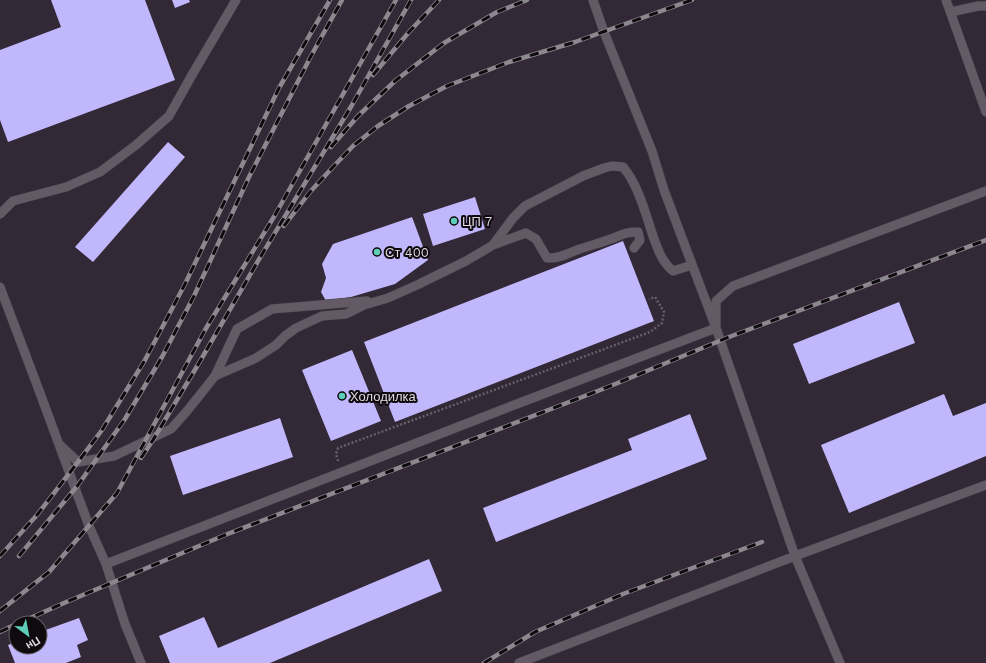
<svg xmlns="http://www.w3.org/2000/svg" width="986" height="663" viewBox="0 0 986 663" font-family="'Work Sans',sans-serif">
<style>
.built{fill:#332836;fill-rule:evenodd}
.building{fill:#c1b7fc}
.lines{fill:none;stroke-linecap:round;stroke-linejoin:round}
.service-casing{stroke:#413b43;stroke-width:10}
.path{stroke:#665f68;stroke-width:2.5;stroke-dasharray:2 2;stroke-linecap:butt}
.service{stroke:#635a65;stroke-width:9}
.rail-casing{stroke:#8d878f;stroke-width:4.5}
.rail{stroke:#0e0a0e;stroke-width:3;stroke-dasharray:9;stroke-linecap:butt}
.poi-dot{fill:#5eceb8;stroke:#0e0a0e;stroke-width:1.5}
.labels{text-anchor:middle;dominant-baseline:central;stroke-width:4;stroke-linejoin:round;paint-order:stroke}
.poi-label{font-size:13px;fill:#dfdae1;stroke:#0e0a0e;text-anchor:start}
</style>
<rect width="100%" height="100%" fill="#271f29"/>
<path class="built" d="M0 0H986V663H0ZM16 623H40V647H16Z"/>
<path class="building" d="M51 0H145L175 80 8 142 0 120V50L61 27Z
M172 0H189L190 2 175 8Z
M168 142 185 157 93 262 75 247Z
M475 197 485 229 433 246 423 214Z
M412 217 428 260 395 284 351 297 326 301 321 292 326 278 322 264 333 244Z
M623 241 654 321 395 422 364 342Z
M899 302 915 343 809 384 793 344Z
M352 350 381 421 331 441 302 370Z
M944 394 953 416 986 403V456L849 513 821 445Z
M690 414 707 459 496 542 483 508 632 450 628 439Z
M280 418 293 457 183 495 170 456Z
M429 559 442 591 270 663H170L159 636 204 617 218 648Z
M79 618 88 640 77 645 81 657 66 663H15L8 645 16 642V647H40V632Z"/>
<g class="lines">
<defs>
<path id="service" d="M593 0 604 32 652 151 664 190 716 328 795 556 840 663
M946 0 986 112
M951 12 978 6H986
M0 214 13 201 66 187 100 172 136 145 169 116 192 75 236 0
M493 245 513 218 525 206 583 176 604 168 612 166 623 167C638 184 646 215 653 236 658 250 662 262 673 271L692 265
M0 287 40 393 89 526 106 564 125 624 141 663
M215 376 256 358 276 345 285 336 296 328 322 316 346 314 364 305 388 298 417 285 466 261 493 245 526 233 536 239 547 258C558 259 567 254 577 250 588 246 600 243 611 239 622 235 625 232 638 232L640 240 634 248
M60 445 78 462 114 456 171 429 187 411 215 376 237 329 272 309 367 301
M106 564 522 402 716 328V301L733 286 986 191
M519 663 795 556 986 485"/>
</defs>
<use href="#service" class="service-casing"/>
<path class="path" d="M338 461 336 454 338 448 650 332 662 323 664 312 655 297 649 299"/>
<use href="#service" class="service"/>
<defs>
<path id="rail" d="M373 75 409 32 439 0
M331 147 358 116 395 81 444 43 497 12 527 0
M284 226 310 192 333 167 353 146 378 126 409 106 447 86 509 62 575 42 692 0
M141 458 153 440 199 363 258 261 352 105 411 0
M0 556 37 515 78 462 102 430 145 360 185 284 279 88 330 0
M19 556 78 485 125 419 162 357 194 296 249 177 311 56 342 0
M0 611 49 572 117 493 205 330 275 215 396 0
M19 623 64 603 225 535 608 387 729 337 986 240
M0 632 16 624
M484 663 535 632 623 594 762 542"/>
</defs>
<use href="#rail" class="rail-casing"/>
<use href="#rail" class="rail"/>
</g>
<g class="poi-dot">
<circle cx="454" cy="221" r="4"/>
<circle cx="377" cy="252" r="4"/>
<circle cx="342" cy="396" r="4"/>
</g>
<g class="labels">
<g class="poi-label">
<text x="462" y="221">ЦП 7</text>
<text x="385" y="252">Ст 400</text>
<text x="350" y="396">Холодилка</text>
</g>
</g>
<g transform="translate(28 635) rotate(148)"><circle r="19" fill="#0e0a0e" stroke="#625d62"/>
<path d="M0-3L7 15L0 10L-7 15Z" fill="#5eceb8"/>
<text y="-6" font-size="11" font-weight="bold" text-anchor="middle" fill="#dfdae1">Пн</text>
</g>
</svg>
